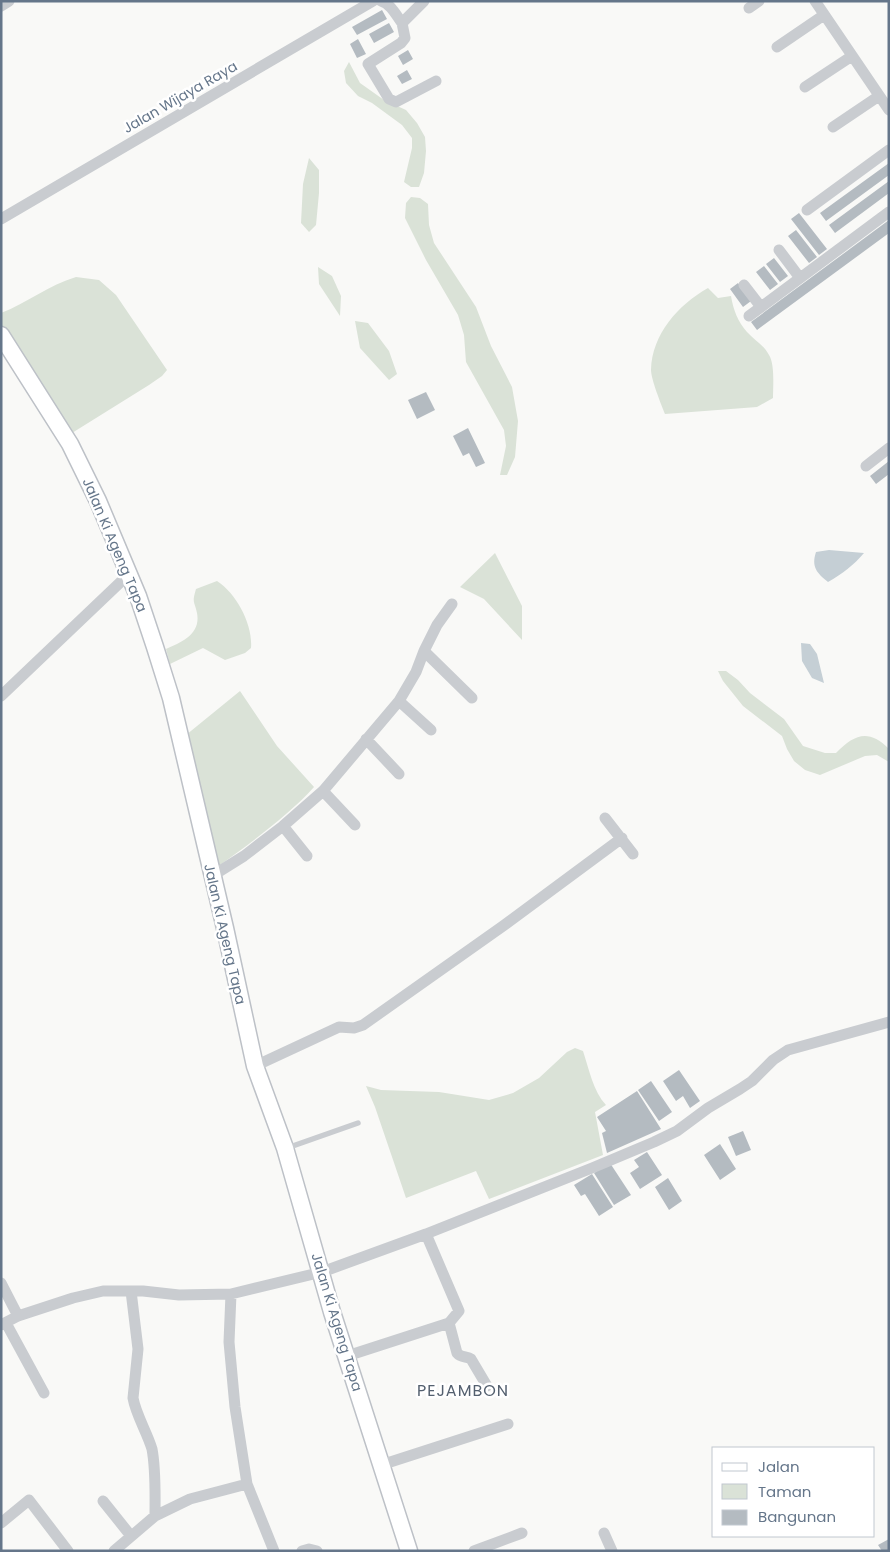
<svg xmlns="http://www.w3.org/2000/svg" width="890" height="1552" viewBox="0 0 890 1552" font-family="Poppins,sans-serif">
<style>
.green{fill:#dae2d7}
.water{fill:#c5cfd5}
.building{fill:#b4bbc1}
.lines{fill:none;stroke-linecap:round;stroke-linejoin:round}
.secondary-casing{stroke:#bdc1c7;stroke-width:19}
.lane{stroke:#c9ccd0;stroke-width:5.5}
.street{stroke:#c9ccd0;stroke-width:11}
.secondary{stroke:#fff;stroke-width:16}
.labels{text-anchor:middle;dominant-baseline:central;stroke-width:5;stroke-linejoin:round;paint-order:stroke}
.street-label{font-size:14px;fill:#65768a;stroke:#fff}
.quarter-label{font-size:16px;letter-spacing:1px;fill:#54606f;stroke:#fff}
</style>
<rect width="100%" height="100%" fill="#f9f9f7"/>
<path class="green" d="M349 62 360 83 384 100 406 110 417 123 425 137 426 151 424 173 419 187H411L404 182 412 148V138L402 125 372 103 358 96 346 83 344 71Z
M309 158 319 170V193L316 225 309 232 301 223 303 184Z
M411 197 420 198 428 204 429 225 434 243 476 307 491 346 512 387 518 421 515 457 507 475H500L506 446 504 430 466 362 464 335 458 315 426 260 405 218 406 203Z
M318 267 332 276 341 296 340 316 319 284Z
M76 277 99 280 116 295 167 370 162 376 149 385 72 433 9 337 1 324V313C27 303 49 285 76 277Z
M708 288 718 298 731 296C733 309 738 322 747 332 754 340 764 345 769 355 775 364 773 387 773 398L757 407 665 414C661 404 651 379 651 370 652 334 678 305 708 288Z
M355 321 368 323 389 351 397 374 389 380 360 348Z
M495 553 522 606V640L484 599 460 587Z
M217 581C237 594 253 625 251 648L245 653 225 660 203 648 170 664 166 649C182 642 201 634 197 613 194 600 192 603 196 589Z
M718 671H726L738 680 750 693 784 719 803 746 825 753H836C854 735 868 728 889 749V762L877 755 865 756 820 775 805 770 794 761 787 749 782 736 743 706 723 681Z
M240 691 277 746 314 787C289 815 248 845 217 867L186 735Z
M575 1048 583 1051C589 1069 593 1091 606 1105L595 1112 603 1155 489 1199 476 1171 406 1198 375 1107 366 1086 381 1090 439 1092 489 1100 513 1093 539 1078 567 1052Z"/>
<path class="water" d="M829 550 864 553C854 565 842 574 828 582 817 573 811 567 816 552Z
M801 643 810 644 817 654 824 683 812 678 802 661Z"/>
<path class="building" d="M382 10 387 19 357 35 352 27Z
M389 23 394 32 374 43 369 34Z
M358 39 366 54 357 58 350 44Z
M408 50 413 59 403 65 398 56Z
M407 70 412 79 402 84 397 76Z
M889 163V175L826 221 820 213Z
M889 181V193L835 233 829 225Z
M799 213 827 249 819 255 791 219Z
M889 220V233L757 330 751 322Z
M796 230 817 257 809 263 788 236Z
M774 258 788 276 780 282 766 264Z
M764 266 778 284 770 290 756 272Z
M738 283 751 301 743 307 730 289Z
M426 392 435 410 417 419 408 400Z
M468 428 485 463 476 467 469 453 463 456 453 436Z
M889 461V474L876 484 870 476Z
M679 1070 700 1101 690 1108 683 1096 676 1101 663 1081Z
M651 1081 672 1112 659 1121 638 1090Z
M637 1091 661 1129 607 1153 602 1133 606 1131 597 1117Z
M743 1131 751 1150 736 1156 728 1137Z
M720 1144 736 1169 720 1180 704 1155Z
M647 1152 662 1175 640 1189 630 1173 639 1167 634 1160Z
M610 1163 631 1195 614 1205 594 1173Z
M592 1174 613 1207 599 1216 585 1194 581 1196 574 1185Z
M668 1178 682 1201 669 1210 655 1187Z
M889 1539V1551H882L878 1545Z"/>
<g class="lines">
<defs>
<path id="secondary" d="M1 335 70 444 98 501 138 596 155 647 171 698 225 928 255 1066 285 1148 332 1312 409 1551"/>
</defs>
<use href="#secondary" class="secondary-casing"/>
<path class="lane" d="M287 1148 358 1123"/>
<path class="street" d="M381 1C391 4 396 15 402 23L424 1
M815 1 889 110
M1 6 9 1
M749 8 759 1
M402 23 405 38 401 43 368 64 389 99 396 102 436 81
M777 47 824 15
M805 87 852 56
M833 127 879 96
M807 210 889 150
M1 219 373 1
M779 250 800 278
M744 285 761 307
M749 316 889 212
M866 466 889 448
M424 651 472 698
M1 696 129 574
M399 701 431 730
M366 739 399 774
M323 791 355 825
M605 818 633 854
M283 826 307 856
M212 876 244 856 283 826 323 791 399 701 416 672 424 651 437 625 452 604
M255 1066 339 1027 354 1028 363 1025 503 926 622 838
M1 1283 18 1316
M131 1291 138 1349 133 1398C136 1415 147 1432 152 1449 156 1470 155 1495 155 1516
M6 1323 44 1393
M449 1323 457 1353C461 1358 467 1356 471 1359L487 1386
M1 1325 18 1316 73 1298 103 1291H143L179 1295 231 1294 322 1272 426 1234 592 1168 654 1142 677 1131 708 1108 740 1089 752 1081 773 1060 788 1050 889 1022
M347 1356 449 1323 459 1311 426 1234
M381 1465 508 1424
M247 1484 274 1551
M103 1501 131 1536
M1 1523 29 1500 68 1551
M604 1533 612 1551
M114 1551 155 1516 190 1499 247 1484 235 1407 229 1342 231 1294
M302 1551 309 1549 317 1551
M474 1551 522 1533"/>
<use href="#secondary" class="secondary"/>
</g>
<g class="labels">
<g class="street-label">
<text transform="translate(180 97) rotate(-30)">Jalan Wijaya Raya</text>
<text transform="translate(115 545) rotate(67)">Jalan Ki Ageng Tapa</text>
<text transform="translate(225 934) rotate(77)">Jalan Ki Ageng Tapa</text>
<text transform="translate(337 1322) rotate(73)">Jalan Ki Ageng Tapa</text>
</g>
<g class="quarter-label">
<text x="463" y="1390">PEJAMBON</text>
</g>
</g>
<rect width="890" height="1552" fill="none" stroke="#65768a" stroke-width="5"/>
<rect x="712" y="1447" width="162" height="90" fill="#ffffff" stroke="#c1c8d0"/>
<rect x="722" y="1463" width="25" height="8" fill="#ffffff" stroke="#c1c8d0"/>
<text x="758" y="1472" font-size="15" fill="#65768a">Jalan</text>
<rect x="722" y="1484" width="25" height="15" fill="#dae2d7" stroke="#c1c8d0"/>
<text x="758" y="1497" font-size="15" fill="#65768a">Taman</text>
<rect x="722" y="1510" width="25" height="15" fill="#b4bbc1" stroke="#c1c8d0"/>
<text x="758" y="1522" font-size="15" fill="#65768a">Bangunan</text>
</svg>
